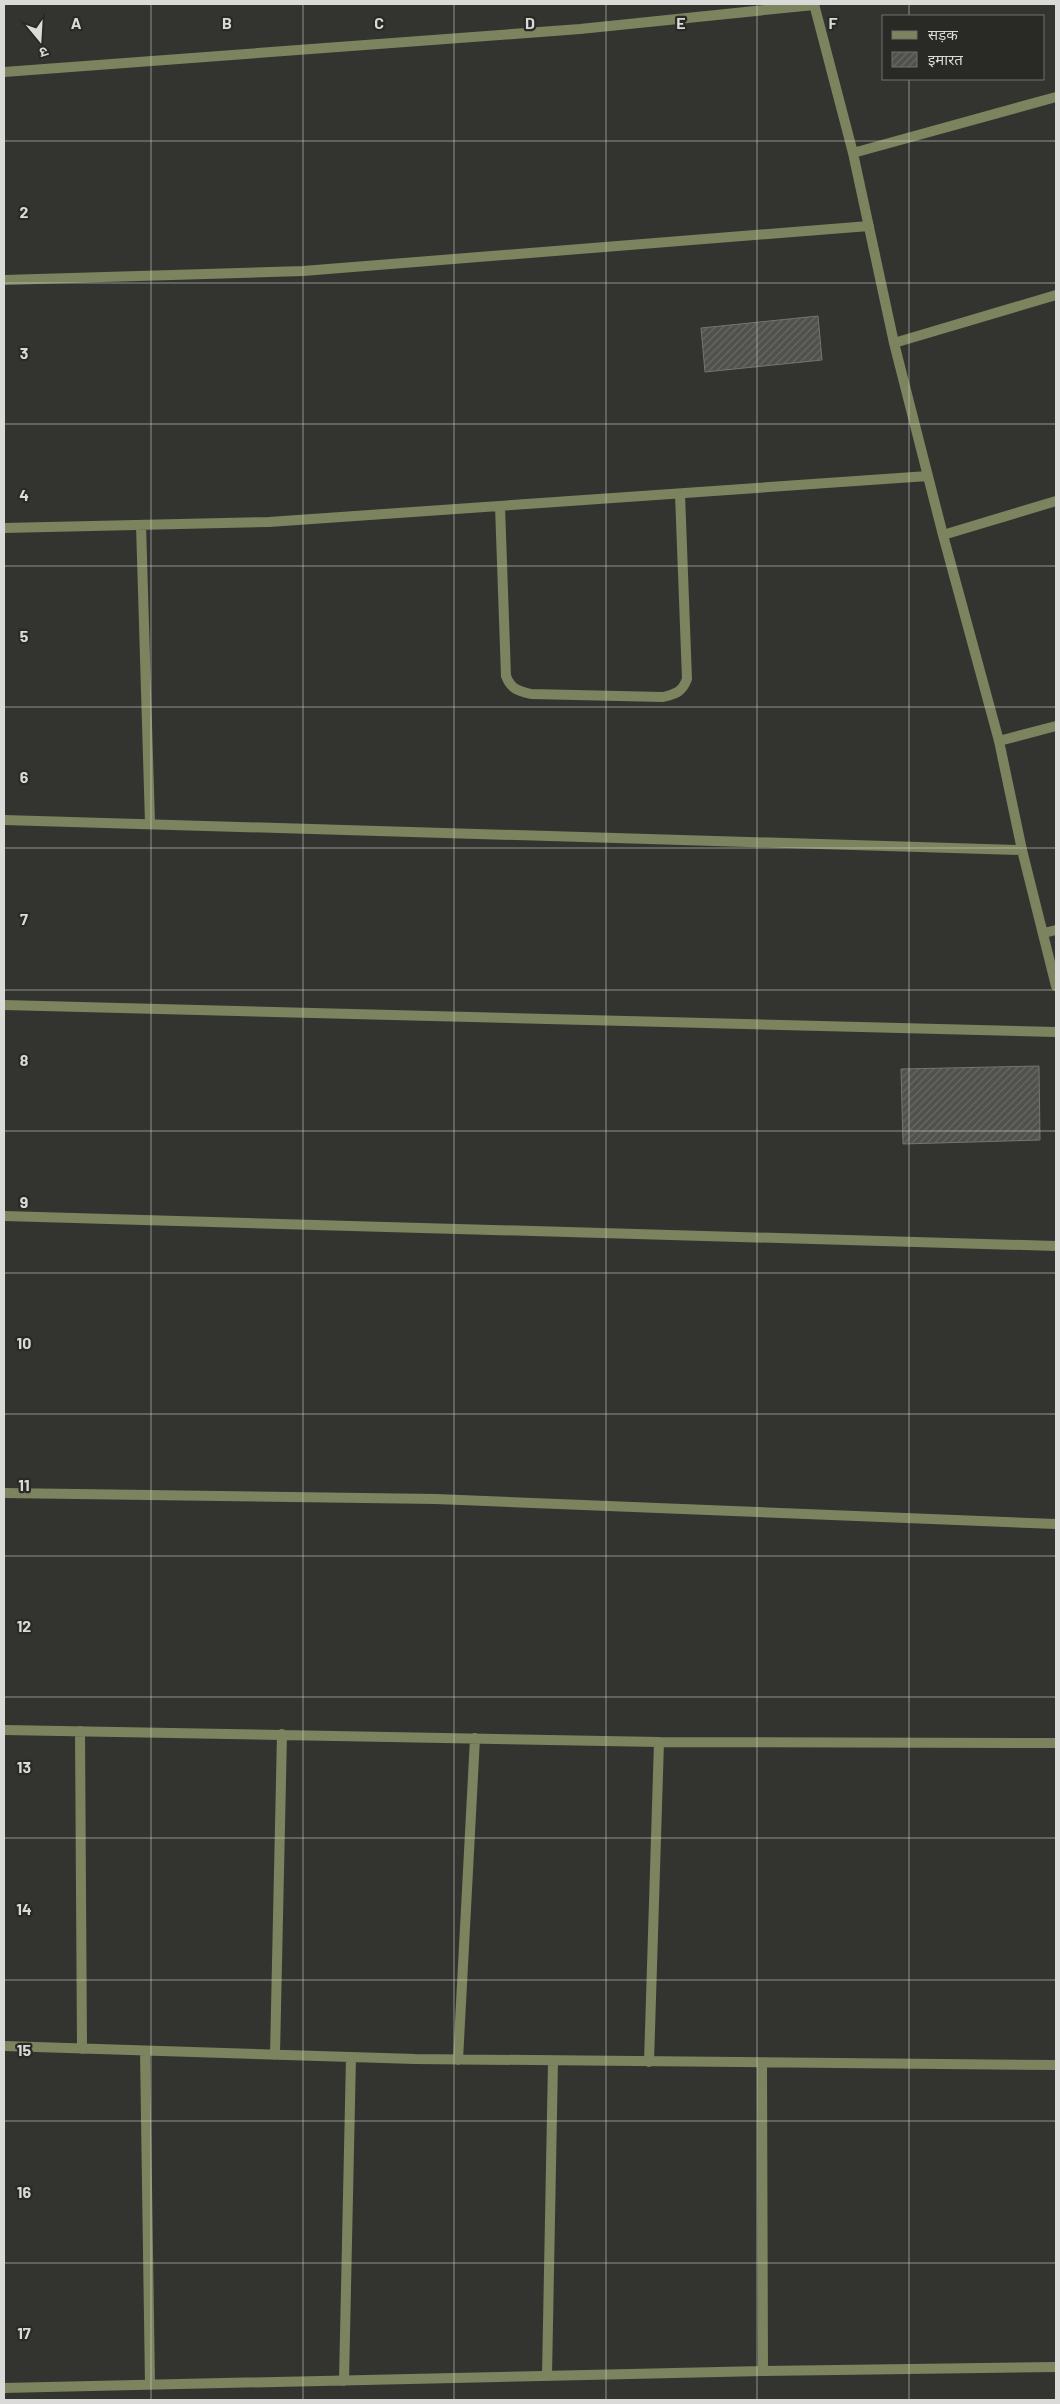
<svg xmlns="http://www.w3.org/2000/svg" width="1060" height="2404" viewBox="0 0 1060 2404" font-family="Barlow,'Noto Sans Devanagari',sans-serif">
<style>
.building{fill:url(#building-hatch);stroke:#737570}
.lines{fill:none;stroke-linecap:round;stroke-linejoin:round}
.street{stroke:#7b845e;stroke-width:10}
.grid{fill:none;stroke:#dadad8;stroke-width:1;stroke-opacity:0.55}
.grid-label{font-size:16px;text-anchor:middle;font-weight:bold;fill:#dadad8;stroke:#292a26;stroke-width:4.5;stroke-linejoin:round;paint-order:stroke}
</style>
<defs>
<pattern id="building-hatch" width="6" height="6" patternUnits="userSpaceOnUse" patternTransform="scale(1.25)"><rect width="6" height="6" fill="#50514d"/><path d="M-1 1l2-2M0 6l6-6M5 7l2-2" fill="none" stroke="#696966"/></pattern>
</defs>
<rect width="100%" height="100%" fill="#333430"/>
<path class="building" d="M818 316 822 360 705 372 701 328Z
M1039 1066 1040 1140 903 1144 901 1069Z"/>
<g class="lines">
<path class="street" d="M814 4 853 153 894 343 943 535 999 741 1022 850 1056 986
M4 72 580 29 814 5
M853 153 1056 97
M4 280 303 271 869 226
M894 343 1056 295
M500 506 506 676C511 689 518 691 531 694L663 697C676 694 682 692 687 679L680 494
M141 525 150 823
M4 528 269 522 928 476
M943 535 1056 501
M999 741 1056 726
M4 820 1022 850
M1044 933 1056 930
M4 1005 1056 1032
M4 1216 1056 1246
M4 1493 436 1499 1056 1524
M4 1730 659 1742 1056 1743
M80 1731 82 2049
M4 2046 415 2059 1056 2065
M145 2051 150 2385
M275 2055 282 1734
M458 2060 475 1738
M649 2062 659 1742
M762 2063 763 2371
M547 2376 553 2061
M344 2381 351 2057
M4 2388 763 2371 1056 2367"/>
</g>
<path class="grid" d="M151 4V2400M303 4V2400M454 4V2400M606 4V2400M757 4V2400M909 4V16M909 79V2400M4 141H1056M4 283H1056M4 424H1056M4 566H1056M4 707H1056M4 848H1056M4 990H1056M4 1131H1056M4 1273H1056M4 1414H1056M4 1556H1056M4 1697H1056M4 1838H1056M4 1980H1056M4 2121H1056M4 2263H1056"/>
<g class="grid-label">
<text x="76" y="29">A</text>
<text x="227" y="29">B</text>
<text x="379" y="29">C</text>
<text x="530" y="29">D</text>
<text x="681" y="29">E</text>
<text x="833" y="29">F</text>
<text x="24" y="218">2</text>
<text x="24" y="359">3</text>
<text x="24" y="501">4</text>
<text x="24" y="642">5</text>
<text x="24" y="783">6</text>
<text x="24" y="925">7</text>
<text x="24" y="1066">8</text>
<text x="24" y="1208">9</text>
<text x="24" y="1349">10</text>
<text x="24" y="1491">11</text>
<text x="24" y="1632">12</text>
<text x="24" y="1773">13</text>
<text x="24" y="1915">14</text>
<text x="24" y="2056">15</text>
<text x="24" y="2198">16</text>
<text x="24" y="2339">17</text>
</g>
<rect width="1060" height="2404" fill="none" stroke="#dadad8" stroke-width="10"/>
<rect x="882" y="15" width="162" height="65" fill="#292a26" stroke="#70706d"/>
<rect x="892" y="31" width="25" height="8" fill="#7b845e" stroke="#70706d"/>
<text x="928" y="40" font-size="15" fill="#dadad8">सड़क</text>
<rect x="892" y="52" width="25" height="15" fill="url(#building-hatch)" stroke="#70706d"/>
<text x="928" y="65" font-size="15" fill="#dadad8">इमारत</text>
<g transform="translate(40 40) rotate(162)" stroke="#292a26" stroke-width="4" paint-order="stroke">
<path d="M0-4L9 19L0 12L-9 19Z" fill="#dadad8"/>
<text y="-8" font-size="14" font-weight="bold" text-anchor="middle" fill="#dadad8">उ</text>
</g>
</svg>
